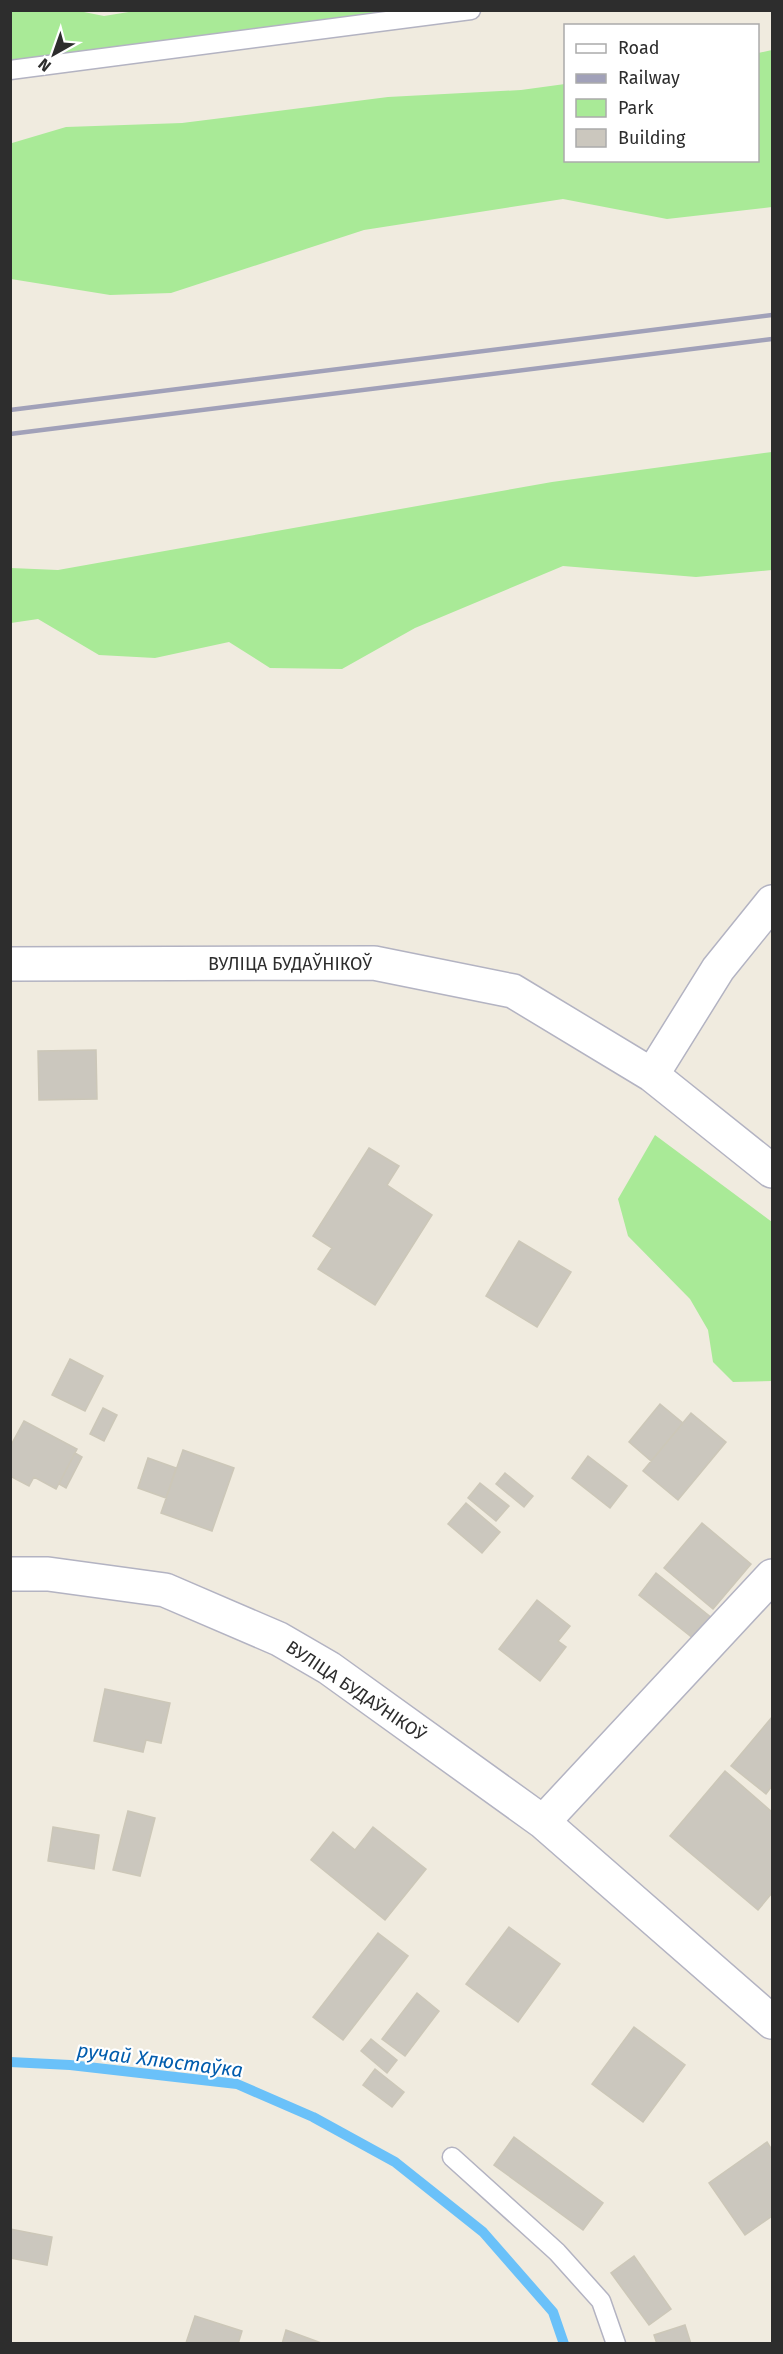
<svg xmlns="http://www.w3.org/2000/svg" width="783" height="2354" viewBox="0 0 783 2354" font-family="'Fira Sans',sans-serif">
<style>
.green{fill:#a9ea97}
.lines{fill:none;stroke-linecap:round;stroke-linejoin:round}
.stream{stroke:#6ac1f9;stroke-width:10}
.building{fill:#cbc7be;stroke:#ccc7b8;stroke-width:1.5}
.lane-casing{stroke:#b3b3c2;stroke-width:21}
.street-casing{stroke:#b3b3c2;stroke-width:36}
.lane{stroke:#fff;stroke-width:18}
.street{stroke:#fff;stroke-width:33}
.rail{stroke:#a1a1b9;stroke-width:4.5}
.labels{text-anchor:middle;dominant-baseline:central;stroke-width:4.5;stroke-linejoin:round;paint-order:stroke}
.street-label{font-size:18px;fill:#2d2d2d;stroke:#fff}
.water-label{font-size:20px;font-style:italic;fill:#015cad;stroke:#fff}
</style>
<rect width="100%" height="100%" fill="#f0ebdf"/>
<path class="green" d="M141 10 407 11 11 61 10 11H79L104 16Z
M772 50V207L667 219 563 199 364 230 171 293 110 295 11 279 12 143 66 127 182 123 388 97 521 90 565 84 566 160H758V53Z
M772 452V570L696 577 563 566 415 628 342 669 270 668 229 642 155 658 99 655 38 619 11 623V568L58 570 552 482Z
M655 1135 772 1222V1381L733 1382 713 1362 708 1330 690 1299 628 1236 618 1199Z"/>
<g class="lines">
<path class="stream" d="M10 2062 70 2065 237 2084 313 2117 395 2162 483 2232 553 2312 564 2344"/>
</g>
<path class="building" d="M96 1050 97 1099 39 1100 38 1051Z
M369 1148 399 1166 387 1185 432 1215 375 1305 318 1269 332 1248 313 1236Z
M519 1241 571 1272 537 1327 486 1296Z
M70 1359 103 1376 85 1411 52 1395Z
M660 1404 683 1423 651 1461 629 1442Z
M103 1408 117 1415 104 1441 90 1434Z
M691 1413 726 1442 678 1500 643 1471Z
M24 1421 77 1449 56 1489 34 1477 29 1486 10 1476V1447Z
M183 1450 234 1468 212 1531 161 1513Z
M75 1453 82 1457 66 1488 59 1484Z
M588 1456 627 1486 610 1508 572 1478Z
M148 1458 176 1468 166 1498 138 1488Z
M505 1473 533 1496 524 1507 496 1484Z
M480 1483 509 1506 496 1521 468 1498Z
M466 1503 500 1532 482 1553 448 1524Z
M702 1523 751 1564 713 1609 664 1568Z
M656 1573 712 1618 694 1639 639 1595Z
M537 1600 570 1626 558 1641 566 1647 540 1681 499 1649Z
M105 1689 170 1703 161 1743 146 1740 143 1752 94 1741Z
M772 1717V1786L766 1794 731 1766Z
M725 1771 772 1812V1893L758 1910 670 1836Z
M128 1811 155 1818 140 1876 113 1870Z
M53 1827 99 1835 94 1869 48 1861Z
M373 1827 426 1869 385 1920 311 1860 333 1832 355 1850Z
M509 1927 560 1964 518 2022 466 1984Z
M378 1933 408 1956 343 2040 313 2017Z
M417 1993 439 2011 405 2056 382 2039Z
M634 2027 685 2065 643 2122 592 2084Z
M371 2039 397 2060 387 2073 361 2051Z
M375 2069 404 2092 392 2107 363 2085Z
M514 2137 603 2203 583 2230 494 2165Z
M767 2142 772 2150V2216L745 2235 709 2183Z
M10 2229 52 2237 47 2265 10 2258Z
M634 2256 671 2309 649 2325 611 2273Z
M195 2316 242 2331 238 2344 186 2343Z
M685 2325 691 2344H657L654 2335Z
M286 2330 324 2344H282Z"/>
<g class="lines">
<defs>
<path id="lane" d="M10 70 471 10
M452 2157 557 2252 601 2301 616 2344"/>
<path id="street" d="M10 964 374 963 513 991 652 1075 772 1171
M652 1075 718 969 772 902
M10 1574H48L165 1590 279 1639 329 1668 543 1822 772 2022
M543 1822 772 1576"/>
</defs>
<use href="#lane" class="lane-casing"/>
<use href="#street" class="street-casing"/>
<use href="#lane" class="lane"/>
<use href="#street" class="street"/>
<path class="rail" d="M10 410 772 315
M10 434 772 339"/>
</g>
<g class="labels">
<g class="street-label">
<text x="290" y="964">ВУЛІЦА БУДАЎНІКОЎ</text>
<text transform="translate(356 1691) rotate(34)">ВУЛІЦА БУДАЎНІКОЎ</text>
</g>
<g class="water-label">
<text transform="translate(160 2060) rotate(7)">ручай Хлюстаўка</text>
</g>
</g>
<rect width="783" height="2354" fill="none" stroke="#2d2d2d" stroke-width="24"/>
<rect x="564" y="24" width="195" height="138" fill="#ffffff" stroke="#ababab" stroke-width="1.5"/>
<rect x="576" y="44" width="30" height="9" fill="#ffffff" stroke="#ababab" stroke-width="1.5"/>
<text x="618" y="54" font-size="18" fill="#2d2d2d">Road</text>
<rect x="576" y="74" width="30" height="9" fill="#a1a1b9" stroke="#ababab" stroke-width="1.5"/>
<text x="618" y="84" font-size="18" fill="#2d2d2d">Railway</text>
<rect x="576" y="99" width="30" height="18" fill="#a9ea97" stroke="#ababab" stroke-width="1.5"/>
<text x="618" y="114" font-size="18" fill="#2d2d2d">Park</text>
<rect x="576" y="129" width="30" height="18" fill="#cbc7be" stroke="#ababab" stroke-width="1.5"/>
<text x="618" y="144" font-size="18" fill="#2d2d2d">Building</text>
<g transform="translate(54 54) rotate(220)" stroke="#ffffff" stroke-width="4.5" paint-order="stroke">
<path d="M0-4.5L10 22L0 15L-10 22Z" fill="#2d2d2d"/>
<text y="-9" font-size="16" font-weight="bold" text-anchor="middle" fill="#2d2d2d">N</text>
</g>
</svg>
